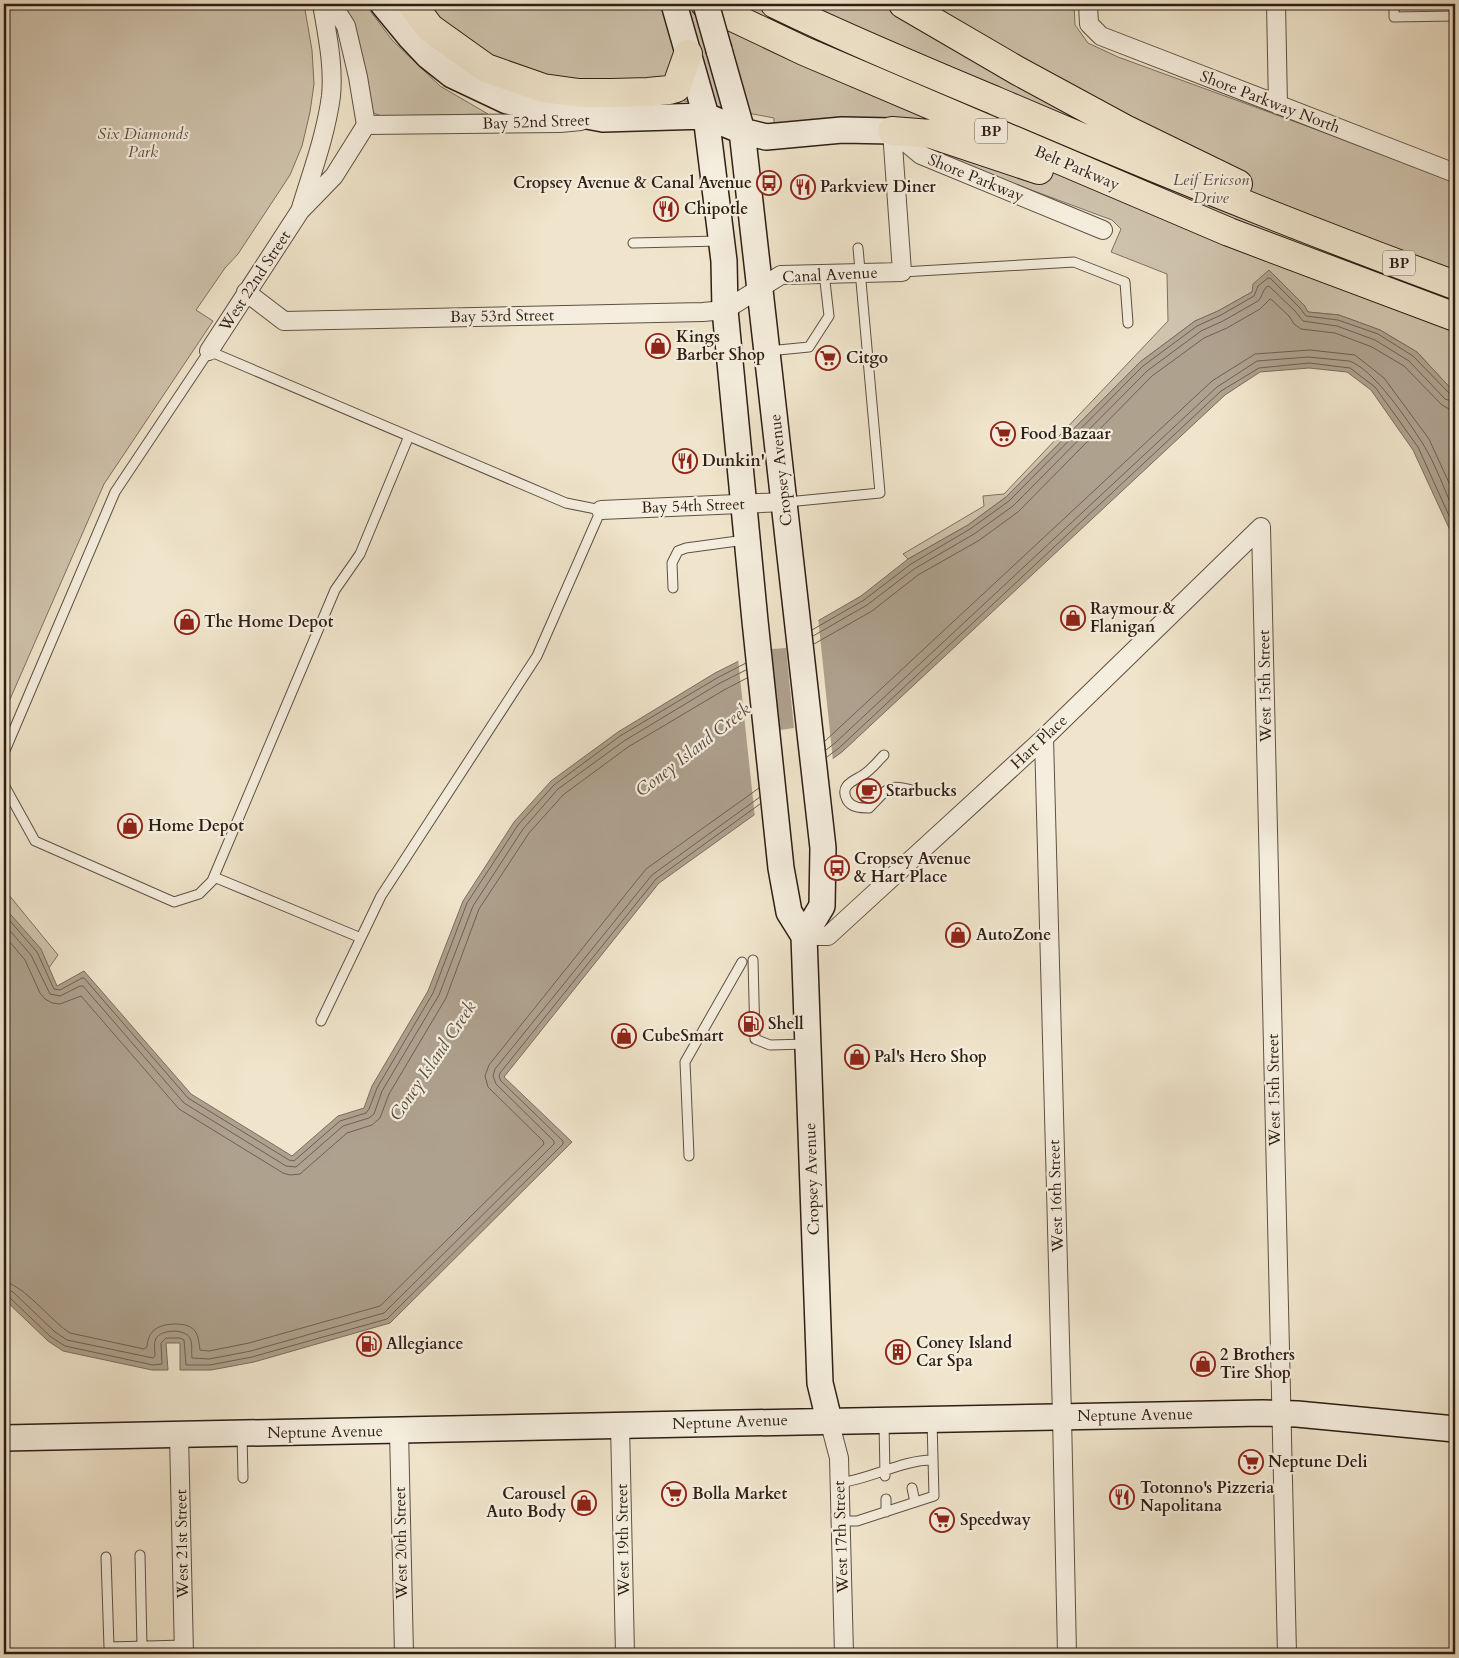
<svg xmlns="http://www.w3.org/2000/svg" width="1459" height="1658" viewBox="0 0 1459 1658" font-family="Cardo,serif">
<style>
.green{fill:#cfc3ad;stroke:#7e7061}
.water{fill:#aea18e;stroke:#7b6d5e}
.pier{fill:#f0e5cc;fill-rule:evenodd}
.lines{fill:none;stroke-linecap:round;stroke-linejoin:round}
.shore{stroke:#6e6052;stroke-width:1}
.lane-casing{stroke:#5e5043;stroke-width:11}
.street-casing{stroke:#5e5043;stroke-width:20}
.secondary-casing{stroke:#2e1e15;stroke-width:28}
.highway-casing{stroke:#2e1e15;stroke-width:30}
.lane{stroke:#f5eede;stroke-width:9}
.street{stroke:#f5eede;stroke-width:18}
.secondary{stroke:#f5eede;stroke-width:25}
.highway{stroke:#f0e5cc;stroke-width:28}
.secondary-bridge-casing{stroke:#2e1e15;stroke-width:28;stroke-linecap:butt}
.secondary-bridge{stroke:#f5eede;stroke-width:25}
.labels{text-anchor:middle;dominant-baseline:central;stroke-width:4.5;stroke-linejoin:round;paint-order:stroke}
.shield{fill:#f5eede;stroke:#6a5c51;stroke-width:1}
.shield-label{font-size:15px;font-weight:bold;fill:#2e1e15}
.street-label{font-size:16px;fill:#2e1e15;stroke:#f5eede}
.park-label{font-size:16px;font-style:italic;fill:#5e5043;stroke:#f5eede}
.poi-label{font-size:16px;font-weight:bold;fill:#2e1e15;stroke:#f5eede;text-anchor:start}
.water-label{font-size:18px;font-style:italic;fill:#5b4c3f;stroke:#f5eede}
</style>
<rect width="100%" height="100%" fill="#f0e5cc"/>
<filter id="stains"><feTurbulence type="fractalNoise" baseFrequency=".004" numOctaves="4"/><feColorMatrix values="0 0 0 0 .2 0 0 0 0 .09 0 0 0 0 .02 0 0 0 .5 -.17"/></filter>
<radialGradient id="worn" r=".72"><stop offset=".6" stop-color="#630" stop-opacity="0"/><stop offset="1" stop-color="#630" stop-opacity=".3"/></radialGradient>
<path class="green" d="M4 4H304L312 50 314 84 310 112 302 146 290 175 238 254 225 268 196 310 213 321 104 484 4 713Z
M344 4H365L392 40 440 86 488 114 382 116 373 113 369 102 357 34Z
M400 4H1074L1075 25 1088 43 1118 57 1455 180V393L1417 352 1380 330 1339 315 1308 312 1304 305 1252 292 1218 311 1195 321 1140 362 1006 497 968 525 908 559 903 554 984 506 983 496 1004 494 1168 321 1167 274 1111 252 1121 229 1112 220 926 151 930 148 774 126V118L674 99 571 101Z
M4 889 58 955 46 972 4 995Z"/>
<path class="water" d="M1269 270 1304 305 1308 312 1339 315 1380 330 1417 352 1455 393V541L1413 450 1371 390 1347 372 1309 368 1260 372 1225 395 842 752 659 883 504 1077 572 1142 390 1323 254 1362 211 1370H180V1343H166L168 1370H152L63 1351 48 1341 4 1299V907L41 949 57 986 84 971 191 1094 292 1156 338 1116 364 1108 372 1086 428 991 463 901 514 822 551 781 618 732 715 673 809 626 861 596 908 559 968 525 1006 497 1140 362 1195 321 1218 311 1252 292 1253 284Z"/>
<path class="pier" d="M818 617 833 761 755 818 738 659ZM786 648 794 728 780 730 772 649Z"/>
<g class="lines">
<path class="shore" d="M812 630 864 600 911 564 970 529 1009 501 1143 366 1197 326 1221 315 1254 296 1258 286 1268 278H1270L1300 308 1306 316 1338 320 1378 334 1413 356 1450 394 1455 396
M813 636 867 605 914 569 974 534 1013 506 1147 371 1201 331 1223 321 1258 301C1263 296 1262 290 1268 286L1270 287 1295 311 1303 321 1337 326 1375 340 1409 361 1445 399 1455 402
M814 644 872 611 918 575 978 541 1018 512 1152 376 1204 338 1227 328 1260 309 1270 299 1272 300 1289 316 1294 324 1301 329 1335 333 1372 347 1404 366 1442 405 1449 409 1455 410
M825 741 1212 381 1255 354 1310 350 1355 355 1384 378 1429 439 1455 496
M826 750 835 743 1217 387 1257 361 1308 357 1349 361C1373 368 1409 422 1423 444 1436 465 1445 491 1455 514
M827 757 839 748 1221 391 1259 368 1309 363 1350 368 1375 387 1418 447 1455 529
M4 914 37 952 54 989 60 990 82 978H84L188 1098 289 1160 294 1161 340 1121 366 1113 369 1109 377 1088 433 993 467 903 518 825 554 785 620 736 717 678 746 663
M4 924 31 955 50 994 60 996 80 986H83L184 1103 286 1166 296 1167 343 1126 369 1118 374 1114 382 1091 439 995 473 906 523 829 558 789 624 741 720 683 746 670
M4 935 25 960 40 993 45 999 52 1003 60 1004 81 996 179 1109 283 1173 290 1175 300 1174 347 1133 372 1125 380 1118 389 1094 446 998 479 909 529 833 563 795 628 747 724 690 747 678
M4 1282C22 1283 52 1322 70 1333L144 1349 147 1347C148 1331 157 1325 173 1324 181 1324 189 1324 195 1331 199 1337 199 1344 200 1350L209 1351 249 1343 380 1306 544 1144 543 1141 488 1087 485 1076 489 1065 646 869 759 788
M4 1289 13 1292 55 1332 67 1340 153 1358 155 1356C155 1350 153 1342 157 1337 164 1329 185 1329 190 1338 193 1344 191 1352 192 1358L209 1359 251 1351 384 1313 554 1144V1141L496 1084 493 1076 495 1069 652 875 760 797
M4 1296 9 1297 51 1337 65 1346 153 1365 162 1364 161 1343 166 1338H180L184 1340 186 1365H210L252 1357 387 1319 563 1144V1141L501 1081 499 1077 500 1073 656 879 760 804"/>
<defs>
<path id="lane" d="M1394 4V17L1455 16
M633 243 720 241
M902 272 1074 262 1125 282 1128 323
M768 351 809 347 829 316 824 273
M787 502 880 493 858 248
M673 588 672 563 678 551 686 548 745 540
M4 753 115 492 209 351 566 503 601 510 537 656 381 896 321 1021
M884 755C877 762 871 770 863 775 854 781 839 785 847 800 852 808 861 808 869 808 890 787 886 783 916 791
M4 785 35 841 174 902 199 894 212 881 335 590 360 554 409 436
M214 877 361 938
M753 960 755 1039 770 1045 807 1044
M689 1156 685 1062 742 962
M884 1422 885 1476
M242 1434 243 1478
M839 1483C870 1479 903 1460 932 1460
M912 1488 915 1502
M886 1499V1512
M841 1521H857L934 1496 932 1421
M140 1555 142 1646
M106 1557 109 1647 184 1645"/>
<path id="street" d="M1088 4 1089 24 1101 36 1455 173
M1276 4 1278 105
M366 125 560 123 581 121
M892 131 921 155 1103 230
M301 208C312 172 326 134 331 96 334 65 327 34 322 4
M246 292 284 321 703 312 725 310 781 275 902 272 892 131
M209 351 300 211 334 176 366 125 358 77 346 26 332 4
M601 510 784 502
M1261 527 1287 1654
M1044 738 1062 1416 1067 1654
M804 936H828L1044 738 1261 527
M829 1420 839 1458 844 1654
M620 1425 625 1654
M399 1431 404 1654
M179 1435 184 1654"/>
<path id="secondary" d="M383 4 411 38 428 56 452 75 507 101 603 119 706 116 742 131 766 137 842 130 892 131
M674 4 706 116 724 261 725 310 755 621 781 868 789 912 804 936 820 1383 829 1420
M719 50 742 131 823 848 822 906 804 936
M4 1438C423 1430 843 1420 1262 1413L1297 1414 1455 1429"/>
<path id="highway" d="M412 4 430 28 486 68 543 88 579 93H612L648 92 669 90 676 88 688 54
M705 4 804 51 1229 232 1455 317
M775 4C847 39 922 70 996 101 1147 166 1300 228 1455 285
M903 4 1018 71 1125 129 1238 184
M892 131 931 134 1039 170"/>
</defs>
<use href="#lane" class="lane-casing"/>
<use href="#street" class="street-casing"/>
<use href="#secondary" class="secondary-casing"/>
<use href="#highway" class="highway-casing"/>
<use href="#lane" class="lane"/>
<use href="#street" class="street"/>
<use href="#secondary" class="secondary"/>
<use href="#highway" class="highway"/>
<defs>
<path id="secondary-bridge" d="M706 4 719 50"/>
</defs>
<use href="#secondary-bridge" class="secondary-bridge-casing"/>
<use href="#secondary-bridge" class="secondary-bridge"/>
</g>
<defs>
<symbol id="bus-ring" viewBox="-11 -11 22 22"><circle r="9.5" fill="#f5eede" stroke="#8f2418" stroke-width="1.5"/><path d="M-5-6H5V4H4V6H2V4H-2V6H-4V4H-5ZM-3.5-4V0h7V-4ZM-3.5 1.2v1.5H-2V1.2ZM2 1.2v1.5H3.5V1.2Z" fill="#8f2418"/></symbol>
<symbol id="restaurant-ring" viewBox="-11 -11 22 22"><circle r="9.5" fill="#f5eede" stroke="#8f2418" stroke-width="1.5"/><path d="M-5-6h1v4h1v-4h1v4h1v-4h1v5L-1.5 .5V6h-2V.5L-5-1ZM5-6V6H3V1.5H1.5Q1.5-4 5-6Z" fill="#8f2418"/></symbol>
<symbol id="shop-ring" viewBox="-11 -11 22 22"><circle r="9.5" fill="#f5eede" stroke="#8f2418" stroke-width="1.5"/><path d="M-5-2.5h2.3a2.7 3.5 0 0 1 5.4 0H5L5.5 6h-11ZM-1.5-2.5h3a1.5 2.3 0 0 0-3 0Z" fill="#8f2418"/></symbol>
<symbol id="supermarket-ring" viewBox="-11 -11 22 22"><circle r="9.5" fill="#f5eede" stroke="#8f2418" stroke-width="1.5"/><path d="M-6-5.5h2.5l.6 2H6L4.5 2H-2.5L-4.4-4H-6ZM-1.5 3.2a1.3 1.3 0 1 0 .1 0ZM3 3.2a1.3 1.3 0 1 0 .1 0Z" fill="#8f2418"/></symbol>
<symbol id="cafe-ring" viewBox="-11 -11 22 22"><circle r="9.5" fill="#f5eede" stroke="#8f2418" stroke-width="1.5"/><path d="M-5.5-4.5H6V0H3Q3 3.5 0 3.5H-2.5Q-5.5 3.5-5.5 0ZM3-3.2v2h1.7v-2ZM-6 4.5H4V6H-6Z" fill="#8f2418"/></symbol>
<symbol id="fuel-ring" viewBox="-11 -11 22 22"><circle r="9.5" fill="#f5eede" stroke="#8f2418" stroke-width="1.5"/><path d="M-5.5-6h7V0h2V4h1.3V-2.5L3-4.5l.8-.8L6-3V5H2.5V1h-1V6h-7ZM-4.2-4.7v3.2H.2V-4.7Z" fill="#8f2418"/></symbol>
<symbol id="building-ring" viewBox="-11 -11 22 22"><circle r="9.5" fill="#f5eede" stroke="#8f2418" stroke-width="1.5"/><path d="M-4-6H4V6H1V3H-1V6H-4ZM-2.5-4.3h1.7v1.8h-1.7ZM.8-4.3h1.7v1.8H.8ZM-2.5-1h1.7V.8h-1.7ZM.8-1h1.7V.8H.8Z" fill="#8f2418"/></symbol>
</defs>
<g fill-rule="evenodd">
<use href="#bus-ring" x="755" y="169" width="28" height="28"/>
<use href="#restaurant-ring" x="789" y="173" width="28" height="28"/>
<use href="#restaurant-ring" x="652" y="195" width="28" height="28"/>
<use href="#shop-ring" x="644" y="332" width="28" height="28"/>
<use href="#supermarket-ring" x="814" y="344" width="28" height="28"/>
<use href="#supermarket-ring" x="989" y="420" width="28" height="28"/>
<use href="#restaurant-ring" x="671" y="447" width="28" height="28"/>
<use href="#shop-ring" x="1059" y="604" width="28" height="28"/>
<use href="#shop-ring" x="173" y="608" width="28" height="28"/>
<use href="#cafe-ring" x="855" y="777" width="28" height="28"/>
<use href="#shop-ring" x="116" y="812" width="28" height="28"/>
<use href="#bus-ring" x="823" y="854" width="28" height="28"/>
<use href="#shop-ring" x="944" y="921" width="28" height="28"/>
<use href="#fuel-ring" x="737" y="1010" width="28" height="28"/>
<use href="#shop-ring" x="610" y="1022" width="28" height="28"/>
<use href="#shop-ring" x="843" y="1043" width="28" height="28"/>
<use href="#fuel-ring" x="355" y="1330" width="28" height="28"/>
<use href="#building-ring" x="884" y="1338" width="28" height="28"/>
<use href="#shop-ring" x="1189" y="1350" width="28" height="28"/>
<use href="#supermarket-ring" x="1237" y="1448" width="28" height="28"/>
<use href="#supermarket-ring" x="660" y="1480" width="28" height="28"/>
<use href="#restaurant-ring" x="1108" y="1483" width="28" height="28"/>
<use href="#shop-ring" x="570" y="1489" width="28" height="28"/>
<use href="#supermarket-ring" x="928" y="1506" width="28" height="28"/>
</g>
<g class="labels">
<g class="shield">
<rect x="975" y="118.5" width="32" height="25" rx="4"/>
<rect x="1383" y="250.5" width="32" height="25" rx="4"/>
</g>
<g class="shield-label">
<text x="991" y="131">BP</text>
<text x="1399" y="263">BP</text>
</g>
<g class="street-label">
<text transform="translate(1270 102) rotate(21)">Shore Parkway North</text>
<text transform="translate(536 122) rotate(-2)">Bay 52nd Street</text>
<text transform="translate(1077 168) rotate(23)">Belt Parkway</text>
<text transform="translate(976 178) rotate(22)">Shore Parkway</text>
<text transform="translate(830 275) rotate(-3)">Canal Avenue</text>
<text transform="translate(255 281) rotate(-57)">West 22nd Street</text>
<text transform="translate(502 316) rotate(-1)">Bay 53rd Street</text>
<text transform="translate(781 470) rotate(-96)">Cropsey Avenue</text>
<text transform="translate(693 506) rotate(-2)">Bay 54th Street</text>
<text transform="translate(1265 686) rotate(-91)">West 15th Street</text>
<text transform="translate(1039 742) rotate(-43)">Hart Place</text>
<text transform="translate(1274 1090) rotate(-91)">West 15th Street</text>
<text transform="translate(812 1179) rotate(-92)">Cropsey Avenue</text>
<text transform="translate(1056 1196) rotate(-92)">West 16th Street</text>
<text transform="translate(1135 1415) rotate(-1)">Neptune Avenue</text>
<text transform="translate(730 1422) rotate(-2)">Neptune Avenue</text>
<text transform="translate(325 1432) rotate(-1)">Neptune Avenue</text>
<text transform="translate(841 1537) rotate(-92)">West 17th Street</text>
<text transform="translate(623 1540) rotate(-91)">West 19th Street</text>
<text transform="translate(401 1543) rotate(-91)">West 20th Street</text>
<text transform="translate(182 1544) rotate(-91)">West 21st Street</text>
</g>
<g class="park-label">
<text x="143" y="134">Six Diamonds<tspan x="143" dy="18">Park</tspan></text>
<text x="1211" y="180">Leif Ericson<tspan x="1211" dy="18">Drive</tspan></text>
</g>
<g class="poi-label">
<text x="752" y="183" text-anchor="end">Cropsey Avenue &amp; Canal Avenue</text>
<text x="820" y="187">Parkview Diner</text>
<text x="684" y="209">Chipotle</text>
<text x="676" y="337">Kings<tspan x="676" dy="18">Barber Shop</tspan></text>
<text x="846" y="358">Citgo</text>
<text x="1020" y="434">Food Bazaar</text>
<text x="702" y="461">Dunkin'</text>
<text x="1090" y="609">Raymour &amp;<tspan x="1090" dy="18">Flanigan</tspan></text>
<text x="204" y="622">The Home Depot</text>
<text x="886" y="791">Starbucks</text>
<text x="148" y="826">Home Depot</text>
<text x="854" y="859">Cropsey Avenue<tspan x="854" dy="18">&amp; Hart Place</tspan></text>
<text x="976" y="935">AutoZone</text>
<text x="768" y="1024">Shell</text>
<text x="642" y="1036">CubeSmart</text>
<text x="874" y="1057">Pal's Hero Shop</text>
<text x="916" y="1343">Coney Island<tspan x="916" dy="18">Car Spa</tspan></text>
<text x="386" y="1344">Allegiance</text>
<text x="1220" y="1355">2 Brothers<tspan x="1220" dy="18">Tire Shop</tspan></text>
<text x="1268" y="1462">Neptune Deli</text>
<text x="1140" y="1488">Totonno's Pizzeria<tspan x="1140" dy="18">Napolitana</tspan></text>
<text x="566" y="1494" text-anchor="end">Carousel<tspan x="566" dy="18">Auto Body</tspan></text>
<text x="692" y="1494">Bolla Market</text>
<text x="960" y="1520">Speedway</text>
</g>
<g class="water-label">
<text transform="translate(693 750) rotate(-38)">Coney Island Creek</text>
<text transform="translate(433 1061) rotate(-56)">Coney Island Creek</text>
</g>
</g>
<rect width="1459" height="1658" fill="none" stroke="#f0e5cc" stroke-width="20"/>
<rect x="5" y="5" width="1449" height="1648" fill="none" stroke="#2e1e15" stroke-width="2.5"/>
<rect x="10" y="10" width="1439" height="1638" fill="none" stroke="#2e1e15"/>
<rect width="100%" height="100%" filter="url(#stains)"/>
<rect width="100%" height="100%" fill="url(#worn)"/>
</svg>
